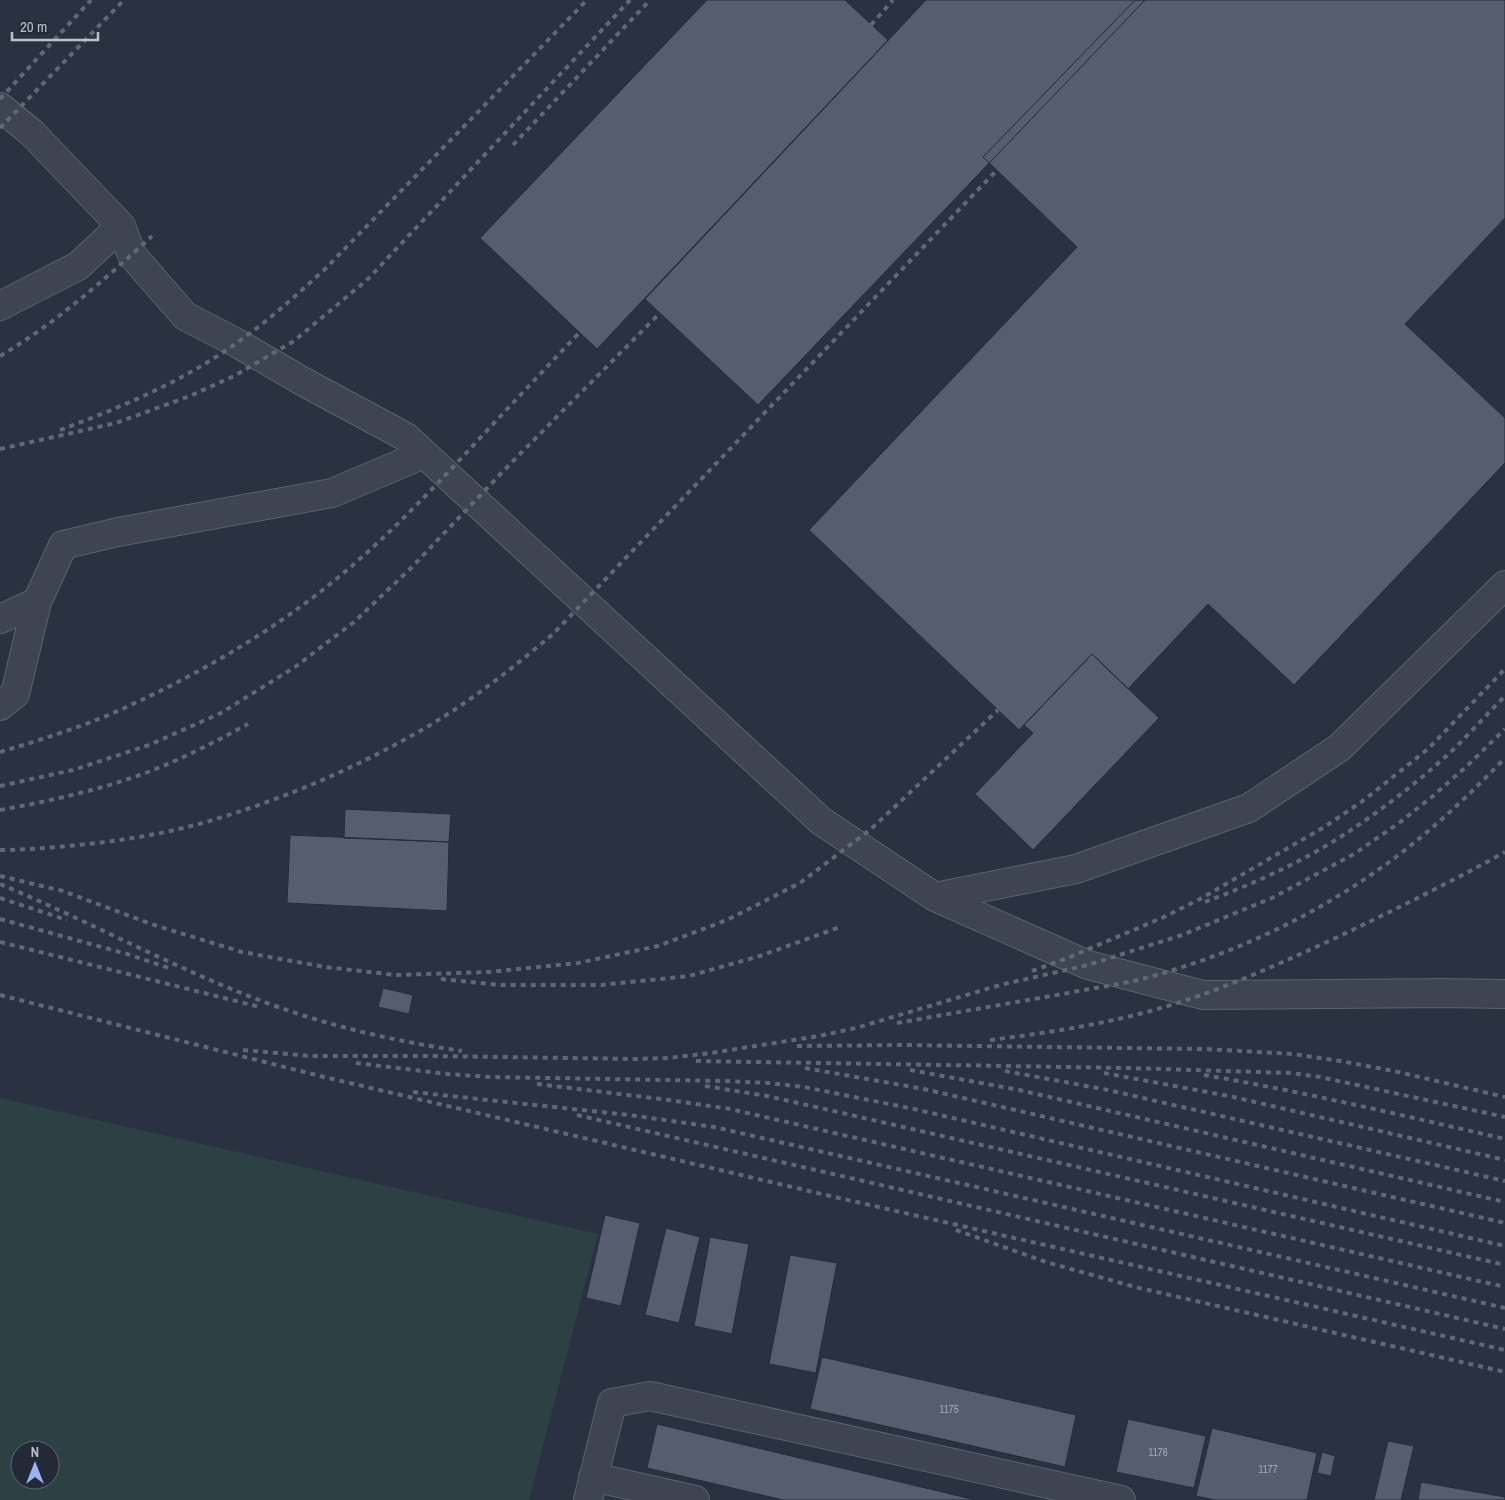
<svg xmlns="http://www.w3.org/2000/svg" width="1505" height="1500" viewBox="0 0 1505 1500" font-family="'Archivo Narrow',sans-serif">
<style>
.green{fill:#2d4044;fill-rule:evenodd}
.building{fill:#555d6f;stroke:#252b39}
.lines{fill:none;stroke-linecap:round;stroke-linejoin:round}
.minor-casing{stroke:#5c626f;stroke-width:30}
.minor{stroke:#3e4452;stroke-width:28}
.rail{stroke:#616878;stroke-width:4;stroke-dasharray:5 5;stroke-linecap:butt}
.labels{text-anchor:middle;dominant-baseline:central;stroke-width:4.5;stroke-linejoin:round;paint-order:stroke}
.number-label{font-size:11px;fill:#a2a7b5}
</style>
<rect width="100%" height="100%" fill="#2a3242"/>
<path class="green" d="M0 1098 598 1234 529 1500H0ZM20 1450H50V1480H20Z"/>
<path class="building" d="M707 0H845L888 40 597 349 480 238Z
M926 0H1145L758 405 645 299Z
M1135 0H1505V218L1405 324 1505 418V463L1294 685 1208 604 1128 689 1092 654 1019 730 809 530 1077 247 983 157Z
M1092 654 1159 718 1033 850 975 794 1033 733 1024 725Z
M345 809 451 814 449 842 344 838Z
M290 835 449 842 447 911 287 903Z
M383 988 413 995 409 1014 378 1007Z
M605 1215 640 1223 621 1306 586 1298Z
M666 1228 700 1237 679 1323 645 1315Z
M710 1237 749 1244 732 1334 694 1326Z
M790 1255 837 1263 816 1373 769 1364Z
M822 1357 1076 1415 1065 1467 810 1409Z
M1128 1419 1206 1436 1194 1488 1116 1472Z
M657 1424 976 1500H783L647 1468Z
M1212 1428 1317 1453 1307 1500H1215L1196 1496Z
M1388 1441 1414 1446 1401 1500H1374Z
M1322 1452 1335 1456 1331 1476 1317 1473Z
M1421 1482 1505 1497V1500H1418Z"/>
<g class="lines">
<defs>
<path id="minor" d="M0 107 32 133 121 226 132 255 185 316 237 343 302 381 406 437 821 821 935 897
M0 306 78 266 121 226
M1505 585 1339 748 1249 808 1076 869 935 897 1088 965 1203 995 1443 993 1505 994
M0 619 37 602
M0 706 15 694 37 602 63 545 118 532 332 493 424 454
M593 1477 695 1500
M588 1500 612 1403 650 1396 1121 1500"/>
</defs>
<use href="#minor" class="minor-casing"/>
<use href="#minor" class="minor"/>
<path class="rail" d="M871 25 893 0
M0 99 91 0
M0 128 124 0
M513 145 650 0
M0 356C56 323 104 280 152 236
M60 430C122 407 184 381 238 342 269 320 297 295 325 269L587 0
M0 449 116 423 190 396 234 376 294 341 368 279 630 0
M0 752C37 741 75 729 111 714 190 679 268 635 335 580 383 541 426 496 468 451 505 411 542 372 580 332
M0 786 73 770 149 745 221 713 295 667 354 622 410 569 512 462 660 313
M0 810C50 801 100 790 148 772 182 759 215 742 248 724
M0 850C23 850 45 848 68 846 111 842 154 836 195 825 275 803 353 770 425 728 470 702 514 667 553 634L997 170
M0 876 63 891 154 925 242 952 325 967 396 975 489 972 578 963 658 946 727 920 800 883 871 829 998 710
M0 884C93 923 183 973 278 1007 337 1028 400 1042 462 1051
M0 898 67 920
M1205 902C1258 882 1311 858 1357 826 1391 803 1425 776 1455 748 1472 731 1488 713 1505 696
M0 919 127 954 169 968
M0 942 260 1007
M1032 971 1070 957 1164 917 1200 899 1326 826 1364 800 1428 749 1505 669
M441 979 501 985H602L689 976 760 956 840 927
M0 995 324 1077 533 1126 826 1195 1505 1350
M897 1023C954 1013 1011 1003 1068 993 1093 988 1118 985 1142 979 1237 954 1328 910 1405 850 1441 822 1474 790 1505 758
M990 1040C1047 1033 1106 1024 1161 1008 1223 990 1281 963 1340 936 1396 909 1451 882 1505 852
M797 1046 903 1045 1126 1048 1205 1049 1294 1054 1340 1061 1394 1071 1505 1097
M243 1050 311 1056H433L635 1059 668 1058 711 1053 819 1036 856 1028 1000 985 1088 965 1182 935 1272 898 1354 854 1399 823 1433 796 1468 765 1505 729
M696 1061 1128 1068 1291 1073 1320 1077 1505 1117
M356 1063 447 1074 490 1077 724 1081 769 1083 804 1087 914 1109 1505 1246
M805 1068 924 1089 1505 1223
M910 1070 1019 1090 1505 1202
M1005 1071 1108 1090 1505 1181
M1104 1073 1229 1096 1505 1160
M1204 1075C1305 1092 1405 1116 1505 1139
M537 1084 669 1100 730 1109 1505 1287
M705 1086 767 1096 816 1107 1505 1265
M413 1092 629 1115 714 1127 1505 1308
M577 1115 1505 1329
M956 1230 1046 1262 1135 1287 1505 1372"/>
</g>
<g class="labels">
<g class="number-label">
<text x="949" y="1409">1175</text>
<text x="1158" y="1452">1176</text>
<text x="1268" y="1469">1177</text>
</g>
</g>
<g transform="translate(35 1465)"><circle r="24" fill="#232937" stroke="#606573"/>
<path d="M0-4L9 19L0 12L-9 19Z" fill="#9bb3f1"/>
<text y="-8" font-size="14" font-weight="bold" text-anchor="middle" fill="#bbc0cc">N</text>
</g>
<path d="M12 32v8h86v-8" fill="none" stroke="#bbc0cc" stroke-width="2.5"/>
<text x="20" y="32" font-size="15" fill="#bbc0cc" stroke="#232937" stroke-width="4" paint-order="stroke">20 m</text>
</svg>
